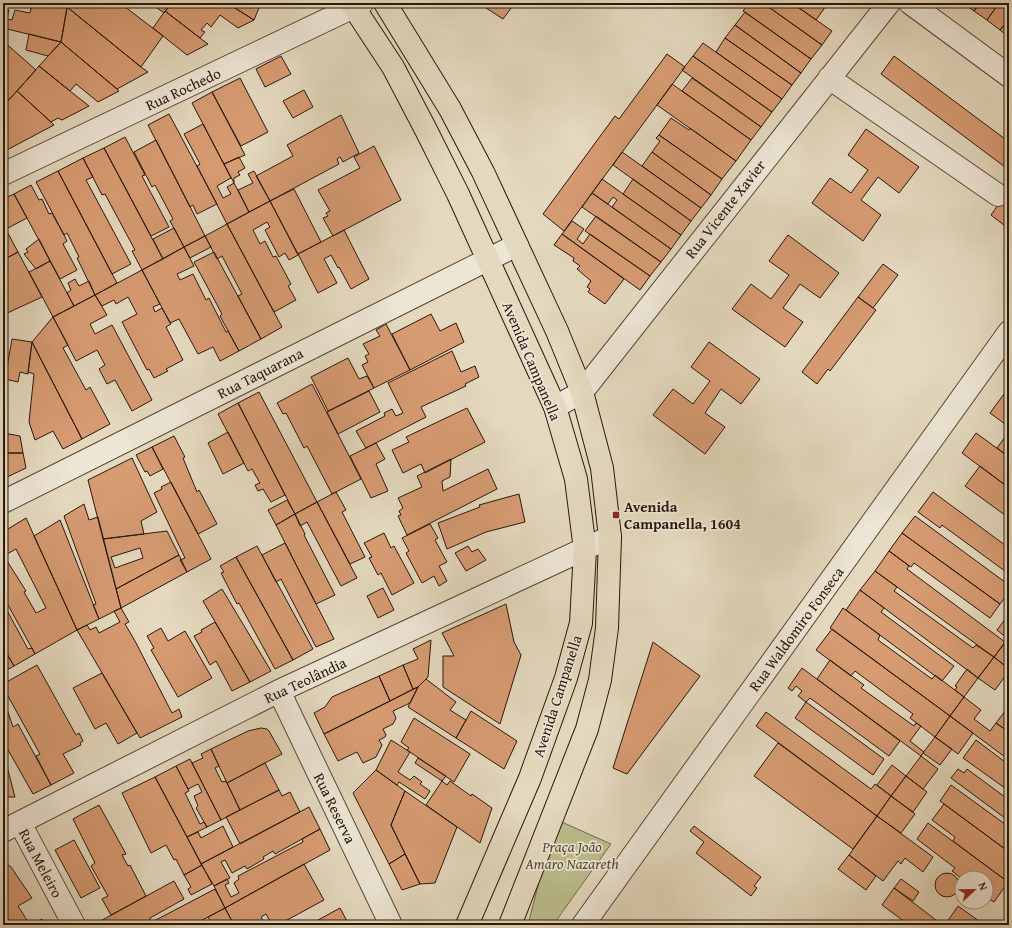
<svg xmlns="http://www.w3.org/2000/svg" width="1012" height="928" viewBox="0 0 1012 928" font-family="'Gentium Book Plus',serif">
<style>
.green{fill:#bcbd8c;stroke:#726a4b}
.building{fill:#d79b72;stroke:#28180a;fill-rule:evenodd}
.lines{fill:none;stroke-linecap:round;stroke-linejoin:round}
.minor-casing{stroke:#574837;stroke-width:24}
.major-casing{stroke:#28180a;stroke-width:24}
.minor{stroke:#ede6d5;stroke-width:22}
.major{stroke:#e4d9be;stroke-width:22}
.poi-dot{fill:#8f2418;stroke:#ede6d5;stroke-width:1.5}
.labels{text-anchor:middle;dominant-baseline:central;stroke-width:3.5;stroke-linejoin:round;paint-order:stroke}
.street-label{font-size:15px;fill:#28180a;stroke:#ede6d5}
.poi-label{font-size:15px;font-weight:bold;fill:#28180a;stroke:#ede6d5;text-anchor:start}
.park-label{font-size:15px;font-style:italic;fill:#544a31;stroke:#ede6d5}
</style>
<rect width="100%" height="100%" fill="#e4d9be"/>
<filter id="stains"><feTurbulence type="fractalNoise" baseFrequency=".005" numOctaves="4"/><feColorMatrix values="0 0 0 0 .2 0 0 0 0 .09 0 0 0 0 .02 0 0 0 .5 -.17"/></filter>
<radialGradient id="worn" r=".72"><stop offset=".6" stop-color="#630" stop-opacity="0"/><stop offset="1" stop-color="#630" stop-opacity=".3"/></radialGradient>
<path class="green" d="M555 819 611 844 553 925H528Z"/>
<path class="building" d="M3 3H6L5 9 9 10 7 19 12 20 15 10 30 13 32 4 30 3H68L61 42 3 28Z
M68 3H120L163 36 141 67 67 7Z
M161 3H172L164 13 157 8Z
M172 3H227L254 20 238 28 220 15 211 27 207 23 201 30 205 32 200 38 165 11Z
M227 3H261L254 20Z
M480 3H515L503 19 480 4Z
M749 3H763L822 45 811 59 743 11Z
M763 3H792L832 31 822 45Z
M792 3H828L816 20Z
M963 3H980L974 11Z
M980 3H999L987 20 974 11Z
M999 3H1009V19L1000 30 987 20Z
M67 7 141 67 148 72 117 89 61 42Z
M165 11 200 38 208 44 187 55 153 28Z
M745 12 811 59 801 73 735 25Z
M1009 19V37L1000 30Z
M735 25 801 73 792 85 725 38Z
M29 34 61 42 48 56 26 50Z
M725 38 792 85 782 99 716 52Z
M3 41 36 70 3 106Z
M61 42 117 89 119 91 98 102 76 84 70 91 39 66Z
M703 43 782 99 772 112 693 56Z
M667 54 685 67 564 231 543 214 615 116 619 119Z
M281 56 291 74 265 87 256 69Z
M693 56 772 112 761 127 682 70Z
M894 56 1009 142V170L881 74Z
M39 66 70 91 89 106 62 120 58 118 51 122 17 91Z
M240 78 268 132 241 146 212 92Z
M692 78 761 127 751 140 682 91Z
M672 84 751 140 736 161 657 105Z
M304 90 313 107 293 118 283 101Z
M17 91 54 125 3 152V106Z
M212 92 245 155 224 164 192 103Z
M169 114 217 204 197 214 193 205 190 207 148 125Z
M341 115 359 153 343 162 340 157 337 159 339 164 270 201 256 176 293 156 287 145Z
M671 118 689 130 690 128 736 161 722 179 659 135Z
M203 124 231 178 217 186 223 198 231 194 227 187 234 183 249 212 227 224 197 166 200 164 184 134Z
M866 129 919 167 899 193 878 177 861 200 881 215 863 241 812 203 830 178 851 193 868 170 848 155Z
M659 135 722 179 711 195 652 152 660 141 656 138Z
M125 137 145 175 142 176 169 227 151 236 104 148Z
M156 140 205 236 184 247 170 221 173 219 155 185 152 187 134 152Z
M374 146 401 200 333 236 323 218 328 216 326 213 330 211 318 190 360 168 354 157Z
M104 148 163 259 142 270 132 251 135 250 105 194 102 195 83 158Z
M622 152 701 208 691 221 613 165Z
M652 152 711 195 701 208 642 166Z
M239 157 245 168 238 172 240 175 234 178V183L224 164Z
M83 158 93 177 86 180 131 264 112 274 58 171Z
M58 171 117 283 95 295 77 258 79 257 67 233 64 235 36 182Z
M254 171 270 201 249 212 238 190 253 183 248 174Z
M602 179 681 235 671 249 612 207 617 200 613 197 608 204 592 193Z
M633 179 691 221 681 235 623 194Z
M31 185 39 200 42 199 49 214 52 213 64 235 67 241 63 244 77 270 60 279 14 194Z
M294 189 321 242 298 254 270 201Z
M592 193 671 249 661 262 582 207Z
M14 194 27 218 6 229 3 224V199Z
M1005 195 1009 198V229L991 215Z
M270 201 298 255 289 260 285 253 279 257 265 230 270 227 267 222 253 230 260 244 265 241 273 257 276 256 291 284 288 286 296 300 274 312 227 224Z
M596 216 661 262 650 276 585 231Z
M572 221 584 229 577 239 583 244 590 234 650 276 640 290 562 234Z
M3 224 18 252 3 260Z
M227 224 282 327 261 339 238 296 242 294 222 256 217 259 205 236Z
M174 228 184 247 163 259 153 239Z
M344 230 369 279 351 289 339 267 338 268 331 255 324 259 337 283 318 293 298 254Z
M562 234 624 279 605 304 588 292 590 289 587 287 591 281 577 269 580 266 573 261 574 258 554 245Z
M788 235 839 273 820 298 800 284 783 308 803 322 785 347 732 309 751 284 771 299 789 275 769 261Z
M205 236 211 247 190 258 184 247Z
M39 239 50 261 36 269 24 254 28 252 26 249Z
M184 247 194 266 177 274 180 280 193 274 206 300 209 298 226 332 228 331 239 351 220 361 213 347 198 354 179 319 170 323 142 270Z
M18 252 42 297 3 315V260Z
M214 252 261 339 239 351 220 316 222 314 194 262Z
M50 261 74 306 53 317 29 272Z
M883 264 898 275 873 308 858 297Z
M142 270 160 304 153 307 155 312 162 308 171 324 166 327 183 360 166 369 168 371 154 378 149 369 147 370 122 322 137 314 128 297 116 304 114 300 102 306 95 295Z
M75 279 79 286 89 281 95 295 74 306 67 293 71 290 68 283Z
M95 295 107 315 90 324 95 334 112 325 152 400 132 411 115 380 107 384 99 369 105 365 97 350 76 361 53 317Z
M858 297 876 310 830 371 828 369 817 384 802 372Z
M431 314 440 331 456 323 464 342 410 370 392 334Z
M53 317 68 345 63 348 86 390 90 387 110 424 82 439 32 342Z
M386 324 410 370 374 388 362 365 368 362 365 356 369 354 363 344 380 336 376 330Z
M12 339 32 342 28 374 20 372 18 382 5 379Z
M32 342 82 439 63 449 53 431 35 440 29 422 34 374 28 372Z
M709 342 760 379 741 404 721 389 705 413 725 427 705 454 653 415 673 389 693 404 710 381 691 367Z
M452 351 461 372 475 366 479 377 465 384 466 386 421 407 426 417 366 448 356 431 385 416 384 413 392 409 396 416 403 413 388 383Z
M348 358 359 379 367 376 374 388 328 411 311 377Z
M312 384 361 479 332 494 307 446 304 448 286 413 283 414 277 403Z
M369 391 380 412 338 434 327 412Z
M259 392 317 502 295 514 238 403Z
M1004 394 1009 397V427L990 413Z
M238 403 285 495 271 502 263 489 258 491 255 485 260 483 252 469 248 471 218 414Z
M467 408 485 442 425 473 421 464 403 473 392 450 409 442 406 437Z
M228 432 244 463 223 474 208 443Z
M3 433 20 436 23 453H3Z
M976 433 1009 457V488L962 453Z
M1008 433 1009 434V457L997 448Z
M174 436 185 457 183 458 197 492 199 490 217 524 198 534 152 447Z
M376 443 385 459 376 464 388 491 371 498 350 456Z
M152 447 163 469 150 476 147 471 145 472 136 455Z
M3 453H23L26 468 3 479Z
M132 458 157 512 141 521 144 534 103 539 88 480Z
M451 459 450 477 442 481 443 491 488 469 497 489 407 535 398 516 401 515 399 511 403 508 398 498 422 487 417 476Z
M980 466 1009 488V518L965 486Z
M171 482 211 559 187 572 180 560 185 558 154 493 162 489 161 487Z
M336 492 346 510 342 512 365 557 350 564 317 502Z
M933 492 1009 548V574L942 525 940 528 918 512Z
M519 494 525 522 486 532 447 549 438 523 480 507 479 505Z
M287 500 295 514 276 525 268 510Z
M317 502 357 578 341 586 307 522 300 526 295 514Z
M84 504 89 520 98 517 121 608 99 619 93 605 96 604 64 516Z
M295 514 305 534 304 535 335 595 316 604 276 525Z
M915 516 1009 585V592L1000 604 902 533Z
M26 518 77 630 35 654 3 596V556H4L26 591 24 592 36 613 46 608 16 549 7 554 3 546V540L5 539 3 535V532Z
M60 520 99 619 77 630 34 536Z
M430 524 438 538 435 540 447 562 439 566 447 581 439 586 434 576 422 583 406 553 409 551 402 538Z
M167 531 179 555 116 589 103 539ZM140 548 143 558 115 568 111 557Z
M384 533 391 548 394 546 414 583 392 595 381 573 378 575 369 558 372 557 364 543Z
M902 533 1000 604 990 618 914 563 911 567 889 551Z
M285 543 334 639 316 647 281 579 276 582 262 555Z
M257 546 313 649 293 660 236 557Z
M468 546 472 552 478 549 486 560 466 571 455 553Z
M889 551 909 566 907 569 1005 642 994 657 875 571Z
M179 555 187 572 121 608 116 589Z
M236 557 293 660 275 669 239 603 237 604 221 573 224 572 220 566Z
M875 571 897 587 894 591 973 648 976 645 994 657 978 678 860 590Z
M383 588 394 610 378 618 367 596Z
M222 589 271 671 250 682 203 601Z
M860 590 884 608 881 612 954 666 942 681 846 610Z
M3 603 28 649 32 648 35 654 14 666 3 647Z
M506 604 514 642 521 655 500 724 443 687V656H454L442 633Z
M121 608 129 622 125 624 135 641 172 713 179 709 182 717 140 738 77 630 87 625 90 630 96 627 99 633 120 622 114 611Z
M843 608 880 635 878 640 932 679 935 675 964 697 950 716 830 628Z
M1009 614V637L1008 639 997 630Z
M215 622 250 682 232 691 216 661 210 665 194 636 202 632 201 630Z
M161 628 168 641 185 631 212 678 178 697 151 650 154 648 147 636Z
M832 629 950 716 935 737 910 718 913 714 855 671 851 676 816 650Z
M1008 639 1009 640V669L994 657Z
M431 640 428 677 418 687 413 689 403 665 418 659 413 649Z
M653 642 700 676 627 774 613 768Z
M3 647 14 666 3 672Z
M994 657 1009 669V671L995 690 978 678Z
M830 660 864 685 861 688 914 726 916 723 921 726 910 741 924 752 921 756 817 679Z
M37 665 76 735 79 733 83 741 80 743 81 745 63 754 74 773 51 785 36 756 40 754 3 687V684Z
M403 665 413 689 390 701 379 676Z
M802 668 900 741 889 756 810 698 806 702 798 696 802 691 796 686 792 691 788 688Z
M967 669 978 678 964 697 955 690 957 687 955 686Z
M102 673 137 733 118 744 106 723 95 729 73 688Z
M379 676 390 701 324 734 314 713 325 707 332 697Z
M426 679 456 702 450 710 466 720 456 738 408 707 418 687Z
M418 687 410 703 393 711 396 718 393 724 383 729 386 735 385 737 379 740 382 745 376 757 363 763 357 752 338 761 324 734Z
M964 697 981 710 974 719 990 731 996 723 1009 732V760L950 716Z
M806 702 884 759 873 775 795 718Z
M1009 706V732L996 723Z
M7 709 13 727 18 724 51 785 33 794 3 741V710Z
M471 711 517 741 504 769 456 738Z
M766 712 871 789 875 784 891 796 877 816 756 726Z
M950 716 973 733 958 754 935 737Z
M414 718 470 754 454 782 407 750 409 748 401 742Z
M261 728 267 729 269 731 282 754 227 783 211 749 248 731Z
M935 737 952 749 940 765 923 753Z
M391 740 410 752 398 772 410 780 414 776 422 782 420 784 430 791 425 799 399 782 397 785 376 770Z
M976 740 1009 765V791L963 758Z
M778 743 877 816 853 849 754 776Z
M211 749 219 766 215 768 222 782 226 781 227 783 240 810 221 820 192 763 203 758 201 754Z
M3 751 15 797H3Z
M921 756 938 769 923 789 906 776Z
M418 758 446 776 442 781 415 763Z
M190 759 221 820 207 827 196 808 198 806 194 796 202 792 198 784 188 789 176 766Z
M265 763 279 790 240 810 227 783Z
M892 765 906 776 891 796 877 785Z
M176 766 189 791 185 793 200 824 204 822 207 827 187 837 155 777Z
M958 769 964 773 967 769 1009 800V821L951 778Z
M376 770 405 791 391 825 405 854 389 864 353 793Z
M906 776 927 792 913 812 891 796Z
M155 777 202 865 184 875 176 859 174 860 166 845 151 853 122 793Z
M442 781 447 785 450 781 471 796 472 794 492 808 480 843 426 805Z
M951 785 1009 827V852L940 801Z
M279 790 282 796 290 792 300 812 240 844 226 817Z
M405 791 457 827 435 883 420 884 391 825Z
M891 796 915 814 901 833 877 816Z
M944 804 1009 852 1008 882 953 841 955 837 932 820Z
M99 805 126 854 122 855 128 866 130 865 146 896 111 915 102 899 108 896 91 866 95 863 73 819Z
M309 807 320 829 275 854 273 851 263 857 264 859 247 869 245 866 232 873 225 860 221 862 230 878 214 886 201 864Z
M877 816 933 857 923 872 905 858 901 864 898 861 883 881 849 855Z
M928 823 1008 882 994 902 986 897V878L962 879 952 871 955 868 917 839Z
M223 826 233 847 201 864 187 837 198 832 201 838Z
M694 826 761 877 754 886 757 888 751 896 696 853 704 842 690 831Z
M320 829 330 850 225 908 214 886 227 879 229 883 225 885 231 897 239 893 234 883 239 879 238 876 303 842 302 839Z
M74 840 100 888 81 898 55 850Z
M405 854 420 884 402 890 389 864Z
M849 855 876 876 866 890 838 869Z
M3 864 8 865 11 867 32 898 18 906 30 925H3Z
M304 864 324 900 278 925H272L266 914 261 917 266 925H234L225 908Z
M202 865 212 884 191 895 188 889 191 887 184 875Z
M935 885a12 12 0 1 1 24 0a12 12 0 1 1-24 0Z
M901 879 919 892 913 901 894 888Z
M174 881 184 899 150 918V920L141 925H95V924Z
M894 888 940 923 939 925H909L882 905Z
M215 889 225 908 193 925H141L150 920 152 922Z
M958 906 979 921 977 925H945Z
M225 908 234 925H213L208 917Z
M340 908 349 925H309Z
M42 919 45 925H31Z"/>
<g class="lines">
<defs>
<path id="minor" d="M910 3 1009 76
M829 78 998 195
M3 174 362 3
M555 407 582 392 889 3
M3 502 517 245
M279 691 391 925
M20 823 74 925
M3 831 279 691 610 537
M583 925 1009 332"/>
<path id="major" d="M351 3 393 67 426 130 458 194 555 407 576 479 585 550 581 623 566 678 530 778 467 925
M385 3 450 109 483 172 557 331 582 392 602 468 610 537 607 628 600 680 587 729 510 925"/>
</defs>
<use href="#minor" class="minor-casing"/>
<use href="#major" class="major-casing"/>
<use href="#minor" class="minor"/>
<use href="#major" class="major"/>
</g>
<rect class="poi-dot" x="612" y="511" width="8" height="8" rx="2"/>
<g class="labels">
<g class="street-label">
<text transform="translate(183 89) rotate(-25)">Rua Rochedo</text>
<text transform="translate(725 209) rotate(-52)">Rua Vicente Xavier</text>
<text transform="translate(532 361) rotate(67)">Avenida Campanella</text>
<text transform="translate(260 373) rotate(-27)">Rua Taquarana</text>
<text transform="translate(796 629) rotate(-54)">Rua Waldomiro Fonseca</text>
<text transform="translate(305 680) rotate(-25)">Rua Teolândia</text>
<text transform="translate(557 696) rotate(-72)">Avenida Campanella</text>
<text transform="translate(335 808) rotate(64)">Rua Reserva</text>
<text transform="translate(41 863) rotate(62)">Rua Meleiro</text>
</g>
<g class="poi-label">
<text x="624" y="506">Avenida<tspan x="624" dy="17">Campanella, 1604</tspan></text>
</g>
<g class="park-label">
<text x="572" y="846">Praça João<tspan x="572" dy="17">Amaro Nazareth</tspan></text>
</g>
</g>
<rect width="1012" height="928" fill="none" stroke="#e4d9be" stroke-width="16"/>
<rect x="4" y="4" width="1004" height="920" fill="none" stroke="#28180a" stroke-width="2"/>
<rect x="8" y="8" width="996" height="912" fill="none" stroke="#28180a"/>
<g transform="translate(974 890) rotate(68)"><circle r="19" fill="#ede6d5" stroke="#9e9484"/>
<path d="M0-3L7 15L0 10L-7 15Z" fill="#8f2418"/>
<text y="-6" font-size="11" font-weight="bold" text-anchor="middle" fill="#28180a">N</text>
</g>
<rect width="100%" height="100%" filter="url(#stains)"/>
<rect width="100%" height="100%" fill="url(#worn)"/>
</svg>
